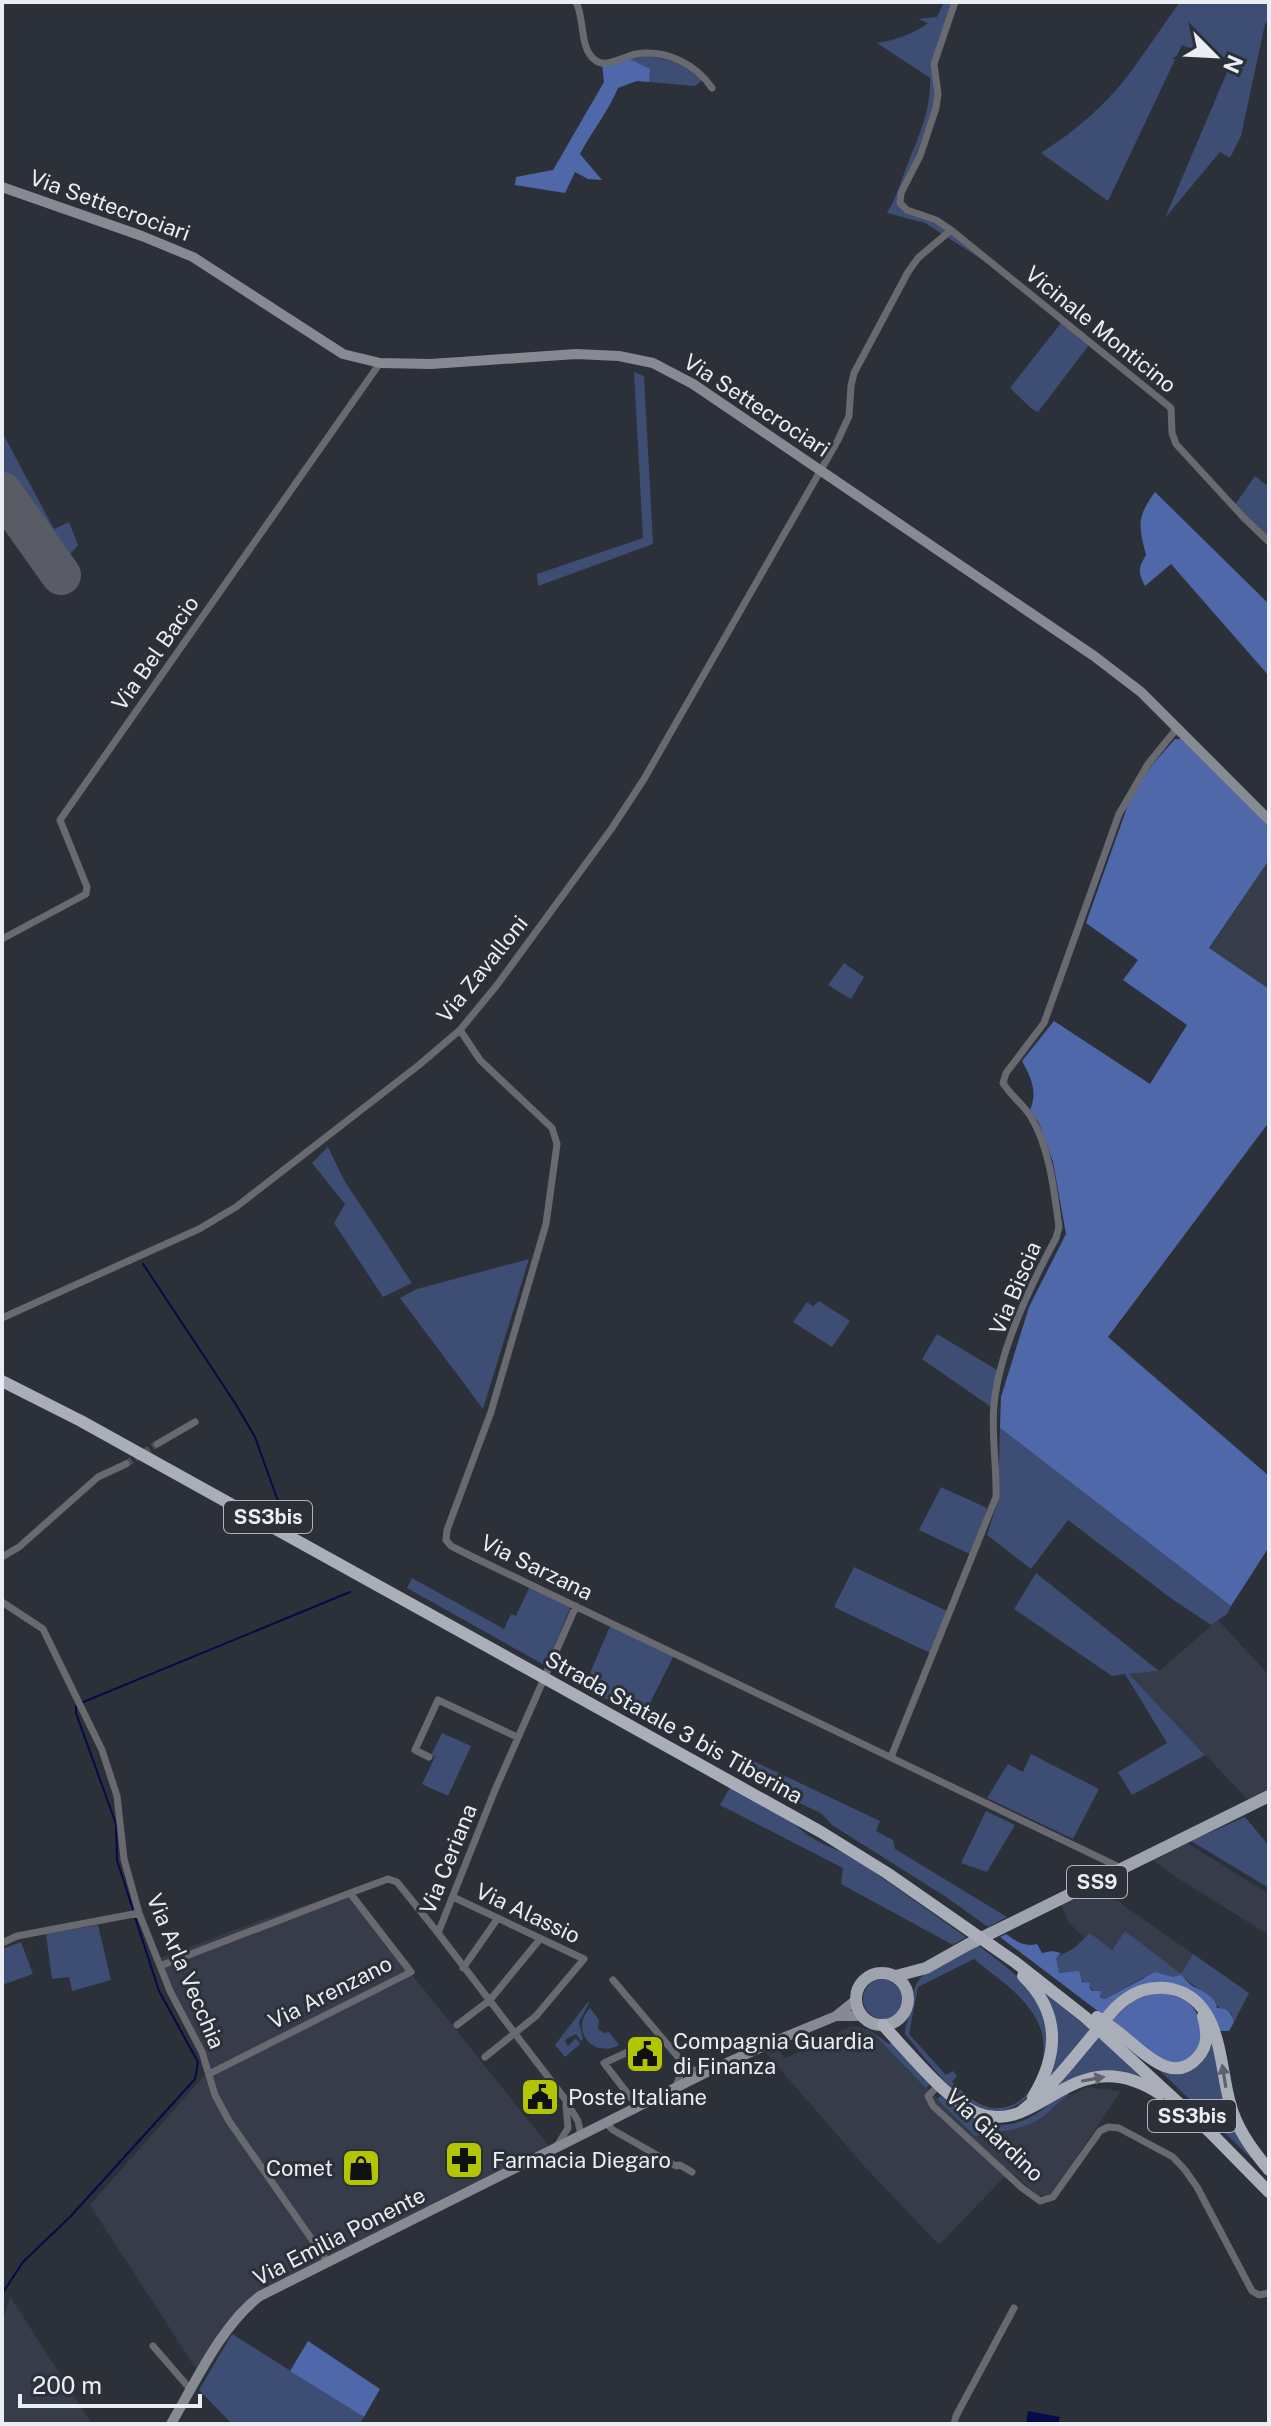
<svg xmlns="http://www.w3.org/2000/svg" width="1271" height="2426" viewBox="0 0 1271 2426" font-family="'Public Sans',sans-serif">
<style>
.built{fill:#363c4a}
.green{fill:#3d4d74;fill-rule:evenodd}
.forest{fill:#4f68aa}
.water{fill:#040c47}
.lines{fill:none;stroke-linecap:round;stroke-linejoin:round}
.stream{stroke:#040c47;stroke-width:2}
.runway{stroke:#595c64;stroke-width:40}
.minor-tunnel{stroke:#484c55;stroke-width:7;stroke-dasharray:7 3.5;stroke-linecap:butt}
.minor{stroke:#686a6f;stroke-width:7}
.secondary{stroke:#878a92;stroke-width:10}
.primary{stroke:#9fa3ad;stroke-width:12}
.trunk{stroke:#aaaeb9;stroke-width:12}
.oneway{fill:#5e626c}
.labels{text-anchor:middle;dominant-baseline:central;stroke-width:6;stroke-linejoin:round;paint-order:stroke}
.shield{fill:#2c3039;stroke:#b1b4ba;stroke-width:2}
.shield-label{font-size:20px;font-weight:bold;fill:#eaedf2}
.street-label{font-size:22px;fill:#eaedf2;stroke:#2c3039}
.poi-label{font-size:22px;fill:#eaedf2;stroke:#2c3039;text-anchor:start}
</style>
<rect width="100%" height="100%" fill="#2c3039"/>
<path class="built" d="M1269 860V989L1209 949Z
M1218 1620 1269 1675V1791L1249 1801 1129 1674 1159 1671Z
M1187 1843 1269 1894V1935L1182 1881 1152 1860Z
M1099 1888 1193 1954 1181 1975 1126 1932 1111 1950 1090 1934 1085 1938 1069 1923 1061 1905Z
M346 1892 549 2146 438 2201 260 2293 198 2372 90 2205 210 2069 170 1999 155 1960 261 1920Z
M850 2027H859L871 2031 975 2136 1043 2117 1062 2099 1087 2087 1121 2091 1051 2195 1038 2196 1010 2171 939 2245 865 2167 766 2053 775 2048 786 2058Z
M10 2296 92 2424H2V2324Z"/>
<path class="green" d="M944 2H953L933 61 936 97 934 105 899 204 946 230 995 268 925 223 887 213C896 198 899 187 905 171 917 138 931 115 930 78L877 43C895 40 914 34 928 23L918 19 937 17Z
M1180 2H1269V20L1265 24 1241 136 1230 158 1220 152 1165 218 1231 63 1182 45 1108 201 1041 153C1075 131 1105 106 1129 74 1147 50 1163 25 1180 2Z
M647 56C670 59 685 64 702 80L695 86 649 82V69L630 59Z
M1061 323 1089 345 1038 412 1032 409 1010 388Z
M634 372 644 376 653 544 538 586 537 574 643 538Z
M2 432 54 529 69 522 78 545 68 557 71 565 65 572 2 478Z
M1255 476 1269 487V541L1234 506Z
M844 963 864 977 851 999 828 985Z
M328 1147 344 1180 412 1283 383 1297 334 1223 345 1204 312 1163Z
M529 1259 483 1409 400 1298 417 1289Z
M819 1301 850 1321 832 1347 793 1322 807 1302 813 1306Z
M937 1334 997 1370 991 1407 922 1359Z
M1000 1428 1231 1606 1227 1614 1211 1625 1172 1599 1068 1520 1031 1569 987 1535 998 1501Z
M941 1487 987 1508 983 1526 970 1554 919 1530Z
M854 1567 947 1611 930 1653 834 1607Z
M1036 1573 1159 1671 1129 1674 1205 1755 1132 1795 1118 1772 1167 1743 1125 1674 1112 1676 1014 1609Z
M412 1578 504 1629 511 1614 516 1616 530 1586 571 1606 546 1666 407 1588Z
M611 1624 674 1655 648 1707 670 1720 664 1731 584 1687Z
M442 1733 471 1746 448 1796 422 1784 435 1757 431 1755Z
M1031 1754 1099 1789 1073 1839 987 1798 1008 1764 1023 1772Z
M749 1759 880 1821 876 1831 893 1840 895 1849 1007 1917 988 1927 946 1897 832 1825 822 1814 738 1772Z
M731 1786 789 1819 807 1835 823 1844 842 1852 871 1870 966 1937 953 1945 841 1884 843 1868 720 1805Z
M986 1811 1015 1825 987 1872 961 1863Z
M1245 1817 1269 1846V1888L1191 1841Z
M98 1925 111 1980 72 1991 69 1977 52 1979 46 1934Z
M1125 1931 1181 1974 1193 1954 1249 1993 1234 2022 1231 2013C1214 2007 1213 2001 1200 1990 1194 1985 1189 1983 1184 1977H1144L1105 1999C1088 1990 1079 1969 1059 1973L1055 1958 1073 1949 1090 1933 1112 1950Z
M21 1942 33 1974 2 1985V1949Z
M978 1945C1001 1963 1042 1991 1047 2022 1049 2030 1047 2063 1045 2071 1035 2100 1002 2123 972 2105 949 2091 923 2055 905 2034 905 2024 909 2018 911 2009 914 2000 912 1991 917 1983 928 1964 959 1955 978 1945ZM974 1959C998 1979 1031 1999 1041 2030 1051 2062 1032 2110 994 2108 977 2107 964 2092 952 2082L957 2076 953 2071 946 2075 909 2034 918 1987Z
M863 1999a20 20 0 1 1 40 0a20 20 0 1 1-40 0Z
M1039 1988 1092 2031 1038 2095C1064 2042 1061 2041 1039 1988Z
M588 2002 589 2003 579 2022 583 2039 581 2041 576 2034 566 2039 565 2042 568 2046 576 2038 580 2044 565 2057 555 2045Z
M590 2008 599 2020 598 2029 604 2033 609 2032 619 2045C593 2059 569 2030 590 2008Z
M1211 2030 1253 2157 1252 2159 1158 2069C1197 2076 1203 2067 1211 2030Z
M871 2031 889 2044 893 2041 931 2084 926 2088Z
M1098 2037 1157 2088 1123 2075 1050 2094Z
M1066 2091 1069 2095C1059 2100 1053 2109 1044 2116 1025 2130 998 2132 975 2136L937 2099 941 2096C971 2124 1004 2137 1042 2110 1050 2104 1058 2097 1066 2091Z
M232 2334 364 2417 360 2424H232L199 2390Z"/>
<path class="forest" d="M630 59 650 69 649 82 637 81 618 88C608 112 592 131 580 154L602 180 588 179 575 172 565 193 515 185 516 177 553 170 604 82 602 64Z
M1155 492 1269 604V676L1171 564 1145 586C1138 572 1138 568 1146 555 1138 524 1137 517 1155 492Z
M1175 739H1181L1269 827V860L1209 948 1269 989V1122L1108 1337 1269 1476V1547L1231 1606 1000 1428 1001 1397 1029 1307 1066 1234 1053 1162 1039 1123 1030 1110C1038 1092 1031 1077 1022 1061L1054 1021 1150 1084 1187 1025 1123 980 1138 960 1086 923 1130 799 1152 765Z
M1006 1934C1017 1942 1024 1947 1037 1944L1042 1953 1052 1951 1061 1953 1056 1958 1059 1973 1079 1971 1082 1982 1090 1983 1089 1987 1092 1991H1101L1100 1997 1105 1999 1155 1972 1173 1977 1181 1975C1185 1978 1187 1982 1191 1985 1202 1992 1214 1994 1217 2008 1228 2008 1231 2013 1234 2022L1229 2031H1220C1208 2000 1196 1993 1164 1984L1103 2015 1000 1937Z
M1164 1993C1196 2001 1199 2011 1203 2042L1190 2060 1168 2065 1111 2022C1129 2003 1137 1995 1164 1993Z
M308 2341 380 2389 364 2417 290 2371Z"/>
<path class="water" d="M1028 2411 1060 2417 1058 2424H1026Z"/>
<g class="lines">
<path class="stream" d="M143 1264 235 1403 255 1437 279 1504
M81 1703 350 1592
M76 1706V1713L116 1824 117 1860 133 1910
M2 2294 23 2262 70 2217 195 2079 198 2062 159 1991 135 1917"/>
<path class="runway" d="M2 492 61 575"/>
<path class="minor-tunnel" d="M126 1464 157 1444"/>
<path class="minor" d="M576 2C585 19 579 48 595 60 606 69 624 56 636 54 665 49 696 64 712 88
M955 2 934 64 938 94 936 108 920 156 901 193 900 203 907 210 936 220 951 230 1171 408 1172 433 1176 444 1244 518 1269 542
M2 939 86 894 87 887 60 820 380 363
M460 1030 480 1060 552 1128 557 1144 546 1224 491 1412 447 1530 446 1540 451 1546 473 1557 1121 1868
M2 1318 199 1229 236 1207 419 1065 460 1030 497 985 612 828 644 779 838 440 849 416 851 386 854 373 908 272 918 258 951 230
M157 1444 195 1422
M2 1557 19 1547 98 1477 126 1464
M2 1602 43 1629 102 1750 117 1796 124 1859 139 1913 170 1991 202 2052 215 2095 229 2121 327 2261
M576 1606 495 1790 438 1933 565 2099 578 2121 581 2135
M429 1757 415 1750 438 1700 517 1737
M891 1757 996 1497C997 1467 991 1434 994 1405 999 1350 1030 1286 1056 1238L1059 1227C1054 1191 1050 1149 1031 1117 1023 1104 1011 1096 1003 1083L1006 1073 1044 1023 1119 814 1148 764 1178 727
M350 1893 388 1879 397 1882 438 1933
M453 1897 584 1959 536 2016 485 2057
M2 1943 17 1936 139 1913
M160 1966 350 1893 411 1972 209 2074
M463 1968 498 1918
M613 1980 684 2064 693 2070 706 2072
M457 2025 490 2000 540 1939
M940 2084 928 2096 933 2106 1022 2188 1040 2201 1053 2197 1100 2131 1108 2127 1119 2128 1173 2157 1185 2170 1197 2187 1252 2291 1259 2295 1269 2293
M676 2086 681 2073 679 2060
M631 2098 604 2063 660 2037
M606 2123 613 2130 676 2166 680 2165 692 2172
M557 2146 568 2128 566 2105
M153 2346 191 2390
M954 2424 956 2416 1014 2308"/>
<path class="secondary" d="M2 187 142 236 193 257 343 354 380 363 431 364 576 354 619 356 653 363 693 384 1094 656 1141 692 1269 820
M836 2016H862
M171 2424C195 2383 222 2324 260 2296L707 2072 773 2042 836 2016 856 2000"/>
<path class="primary" d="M856 1999a26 26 0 1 1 52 0a26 26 0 1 1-52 0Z
M896 1976 926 1968 967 1945 1269 1796"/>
<path class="trunk" d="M2 1381 81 1421 530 1670 821 1832 887 1873 1015 1962 1085 2017 1210 2132 1269 2192
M1023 1976C1061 2013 1059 2054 1033 2097
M1097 2017C1106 2023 1115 2029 1123 2036 1143 2052 1173 2086 1198 2057 1209 2045 1207 2031 1203 2016
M883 2025C904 2048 950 2103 977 2113 1039 2138 1073 2037 1160 2094
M1022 2111C1050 2089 1071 2061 1093 2035 1103 2022 1113 2008 1126 1999 1140 1989 1156 1986 1172 1989 1226 2001 1218 2074 1233 2113 1241 2135 1255 2153 1269 2170"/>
</g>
<defs><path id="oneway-solid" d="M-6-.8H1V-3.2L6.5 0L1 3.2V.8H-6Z" transform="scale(2)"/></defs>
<g class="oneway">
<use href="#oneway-solid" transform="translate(1224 2076) rotate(-99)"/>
<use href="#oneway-solid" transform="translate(1093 2079) rotate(-11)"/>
</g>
<defs>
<symbol id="civic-square" viewBox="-11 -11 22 22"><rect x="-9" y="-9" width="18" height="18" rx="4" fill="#b1c500" stroke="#2c3039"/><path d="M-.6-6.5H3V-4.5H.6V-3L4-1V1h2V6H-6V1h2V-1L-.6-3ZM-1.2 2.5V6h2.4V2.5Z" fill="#111"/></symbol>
<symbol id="pharmacy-square" viewBox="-11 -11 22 22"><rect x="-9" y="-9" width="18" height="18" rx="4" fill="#b1c500" stroke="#2c3039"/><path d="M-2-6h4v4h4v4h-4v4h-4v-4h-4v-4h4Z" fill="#111"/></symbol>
<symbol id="shop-square" viewBox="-11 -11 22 22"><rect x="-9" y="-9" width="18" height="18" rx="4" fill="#b1c500" stroke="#2c3039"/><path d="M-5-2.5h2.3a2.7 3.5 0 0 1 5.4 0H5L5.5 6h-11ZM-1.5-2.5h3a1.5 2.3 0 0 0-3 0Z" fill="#111"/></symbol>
</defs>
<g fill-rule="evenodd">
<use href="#civic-square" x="623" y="2032" width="44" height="44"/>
<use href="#civic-square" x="518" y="2075" width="44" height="44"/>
<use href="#pharmacy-square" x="442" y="2138" width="44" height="44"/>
<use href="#shop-square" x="339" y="2146" width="44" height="44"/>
</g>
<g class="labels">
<g class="shield">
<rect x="224" y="1501" width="88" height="32" rx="6"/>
<rect x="1067" y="1866" width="60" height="32" rx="6"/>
<rect x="1148" y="2100" width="88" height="32" rx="6"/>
</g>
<g class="shield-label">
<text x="268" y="1517">SS3bis</text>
<text x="1097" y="1882">SS9</text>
<text x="1192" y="2116">SS3bis</text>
</g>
<g class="street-label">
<text transform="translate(110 205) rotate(20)">Via Settecrociari</text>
<text transform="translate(1101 329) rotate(39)">Vicinale Monticino</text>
<text transform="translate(757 405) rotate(33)">Via Settecrociari</text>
<text transform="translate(155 653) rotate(-55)">Via Bel Bacio</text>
<text transform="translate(482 969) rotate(-51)">Via Zavalloni</text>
<text transform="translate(1015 1288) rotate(-67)">Via Biscia</text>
<text transform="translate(537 1567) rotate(26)">Via Sarzana</text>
<text transform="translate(674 1727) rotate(29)">Strada Statale 3 bis Tiberina</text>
<text transform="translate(448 1859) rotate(-68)">Via Ceriana</text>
<text transform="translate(528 1913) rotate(25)">Via Alassio</text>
<text transform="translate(186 1971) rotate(67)">Via Arla Vecchia</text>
<text transform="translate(330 1992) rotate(-27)">Via Arenzano</text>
<text transform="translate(995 2135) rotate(43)">Via Giardino</text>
<text transform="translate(339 2236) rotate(-27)">Via Emilia Ponente</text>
</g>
<g class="poi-label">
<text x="673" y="2041">Compagnia Guardia<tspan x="673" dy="25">di Finanza</tspan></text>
<text x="568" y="2097">Poste Italiane</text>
<text x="492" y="2160">Farmacia Diegaro</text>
<text x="333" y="2168" text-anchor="end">Comet</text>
</g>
</g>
<rect width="1271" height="2426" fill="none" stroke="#eaedf2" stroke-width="8"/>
<g transform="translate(1215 56) rotate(114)" stroke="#2c3039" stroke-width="6" paint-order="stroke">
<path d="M0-6L14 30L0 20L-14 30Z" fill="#eaedf2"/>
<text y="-12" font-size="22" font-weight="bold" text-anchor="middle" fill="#eaedf2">N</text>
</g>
<path d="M20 2394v12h180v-12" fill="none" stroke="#eaedf2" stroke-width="4"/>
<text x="32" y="2394" font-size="24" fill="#eaedf2" stroke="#2c3039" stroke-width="6" paint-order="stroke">200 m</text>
</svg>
